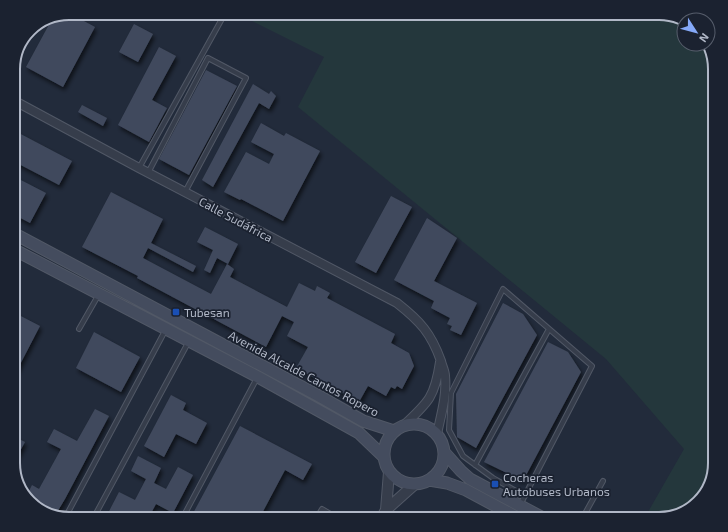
<svg xmlns="http://www.w3.org/2000/svg" width="728" height="532" viewBox="0 0 728 532" font-family="'Exo 2',sans-serif">
<style>
.green{fill:#24373c}
.building{fill:#414a5d;filter:url(#shadow)}
.lines{fill:none;stroke-linecap:round;stroke-linejoin:round}
.service-casing{stroke:#515866;stroke-width:6}
.minor-casing{stroke:#515866;stroke-width:10}
.tertiary-casing{stroke:#515866;stroke-width:12}
.secondary-casing{stroke:#515866;stroke-width:13}
.service{stroke:#363d4b;stroke-width:4}
.minor{stroke:#363d4b;stroke-width:8}
.tertiary{stroke:#363d4b;stroke-width:10}
.secondary{stroke:#444c5e;stroke-width:11}
.transit-dot{fill:#1a4fb4;stroke:#1b2230;stroke-width:1.5}
.labels{text-anchor:middle;dominant-baseline:central;stroke-width:3.5;stroke-linejoin:round;paint-order:stroke}
.street-label{font-size:12px;fill:#b1b8c7;stroke:#1b2230}
.poi-label{font-size:12px;fill:#b1b8c7;stroke:#1b2230;text-anchor:start}
.rim{fill:none;stroke:#b1b8c7;stroke-width:2}
</style>
<defs>
<filter id="shadow"><feDropShadow dx="2" dy="3.5" stdDeviation="2" flood-color="#0009"/></filter>
</defs>
<rect width="100%" height="100%" fill="#222b3b"/>
<path class="green" d="M236 13H659L684 21V44H708V43L715 69V463L704 497 684 513 659 519H644L684 449 606 359 298 107 324 57Z"/>
<path class="building" d="M69 13 95 27 63 87 26 67 52 19Z
M134 24 153 34 138 62 119 52Z
M159 47 176 56 152 100 167 108 149 142 118 125Z
M206 70 237 86 189 175 159 159Z
M253 84 269 94 271 91 276 96 269 109 259 103 213 187 202 180Z
M82 105 107 118 103 126 78 112Z
M261 123 284 136 286 133 320 151 283 221 241 199 240 200 224 192 246 152 269 164 274 154 251 142Z
M13 130 72 161 59 185 13 161Z
M13 176 46 193 30 223 13 214Z
M111 192 163 219 151 243 196 266 193 272 148 248 143 258 211 294 227 264 234 269 230 277 287 307 299 283 315 291 317 286 330 293 327 298 395 334 391 343 409 353 414 366 402 389 397 386 395 389 391 387 386 396 368 386 359 402 296 368 308 347 287 336 294 322 282 316 266 347 137 278 138 276 82 247Z
M391 196 412 207 376 273 355 262Z
M427 218 457 238 434 281 477 303 461 335 450 330 452 326 447 324 450 318 431 308 434 301 394 280Z
M205 227 238 244 228 264 217 258 210 273 204 270 213 250 197 242Z
M503 303 523 314 537 335 476 448 457 437 456 394Z
M13 312 40 326 13 378Z
M94 332 140 357 121 392 76 368Z
M548 342 568 352 581 372 523 481 484 462Z
M171 395 186 403 183 410 207 423 196 444 176 434 164 457 144 446Z
M95 409 109 416 65 499 56 514 38 508 39 506 29 501 26 497 32 485 39 489 61 449 47 442 54 429 77 441Z
M240 426 312 464 303 480 285 470 259 519H190Z
M13 436 25 442 13 464Z
M138 456 161 468 154 483 166 489 178 467 193 475 173 513 156 504 148 519H105L119 492 135 500 146 479 131 471Z
M441 513 450 519H425V516Z"/>
<g class="lines">
<defs>
<path id="service" d="M139 168 223 17
M148 173 208 58 246 78 185 192
M79 329 99 294
M475 465 549 329
M520 505 592 366 503 289 451 393 449 430 463 456 493 478 525 496
M65 518 166 329
M93 519 189 341
M182 519 257 378
M316 519 322 509 339 519
M582 519 603 481"/>
<path id="minor" d="M13 100 139 168 397 303C420 321 431 333 441 361 442 366 445 371 445 376 447 395 441 415 437 434
M404 425C429 402 435 396 440 362"/>
<path id="tertiary" d="M386 510 389 472
M381 519 386 510 415 484"/>
<path id="secondary" d="M13 233 319 396 363 421 394 431
M13 249 258 377 359 433 384 457
M384 454a30 30 0 1 1 60 0a30 30 0 1 1-60 0Z
M444 452 461 471 470 479 545 519
M429 480 447 483 466 490 520 519"/>
</defs>
<use href="#service" class="service-casing"/>
<use href="#minor" class="minor-casing"/>
<use href="#tertiary" class="tertiary-casing"/>
<use href="#secondary" class="secondary-casing"/>
<use href="#service" class="service"/>
<use href="#minor" class="minor"/>
<use href="#tertiary" class="tertiary"/>
<use href="#secondary" class="secondary"/>
</g>
<g class="transit-dot">
<rect x="172" y="308" width="8" height="8" rx="2"/>
<rect x="491" y="480" width="8" height="8" rx="2"/>
</g>
<g class="labels">
<g class="street-label">
<text transform="translate(236 219) rotate(28)">Calle Sudáfrica</text>
<text transform="translate(304 373) rotate(28)">Avenida Alcalde Cantos Ropero</text>
</g>
<g class="poi-label">
<text x="184" y="312">Tubesan</text>
<text x="503" y="477">Cocheras<tspan x="503" dy="14">Autobuses Urbanos</tspan></text>
</g>
</g>
<path d="M0 0H728V532H0ZM69 20H659A49 49 0 0 1 708 69V463A49 49 0 0 1 659 512H69A49 49 0 0 1 20 463V69A49 49 0 0 1 69 20Z" fill="#1b2230" fill-rule="evenodd"/>
<path class="rim" d="M69 20H659A49 49 0 0 1 708 69V463A49 49 0 0 1 659 512H69A49 49 0 0 1 20 463V69A49 49 0 0 1 69 20Z"/>
<g transform="translate(696 32) rotate(126)"><circle r="19" fill="#1b2230" stroke="#575e6c"/>
<path d="M0-3L7 15L0 10L-7 15Z" fill="#85a9f8"/>
<text y="-6" font-size="11" font-weight="bold" text-anchor="middle" fill="#b1b8c7">N</text>
</g>
</svg>
